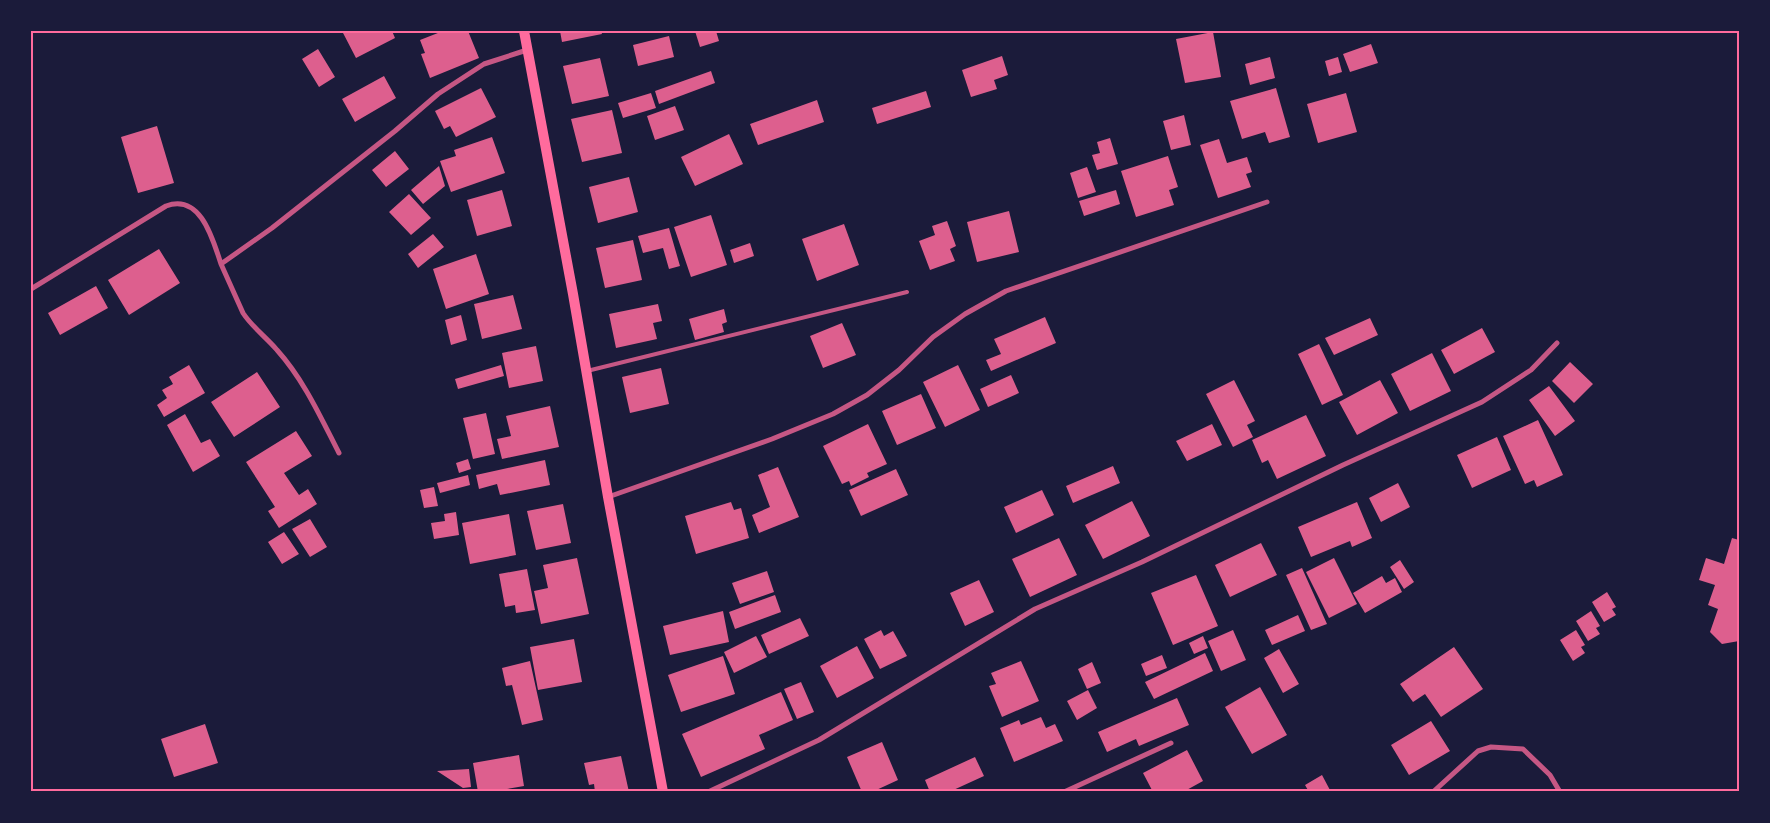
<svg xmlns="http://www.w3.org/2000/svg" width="1770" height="823" viewBox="0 0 1770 823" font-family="'Work Sans',sans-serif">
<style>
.building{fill:#dd5f8e}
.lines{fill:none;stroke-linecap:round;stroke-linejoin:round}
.service{stroke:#c65784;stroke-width:4}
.minor{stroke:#c65784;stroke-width:5}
.secondary{stroke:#ff6b9d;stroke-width:10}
.neatline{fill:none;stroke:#ff6b9d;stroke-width:2}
</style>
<rect width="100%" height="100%" fill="#1b1b3a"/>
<path class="building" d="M342 31H392L395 38 356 58Z
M443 31H468L479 58 430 78 421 54 425 53 420 40Z
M560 31H601L602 34 562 42Z
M695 31H716L719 41 700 47Z
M1213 32 1221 77 1185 83 1176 39Z
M669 36 674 57 638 66 633 45Z
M1371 44 1378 63 1350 72 1343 54Z
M318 49 335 77 319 87 302 59Z
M1002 56 1008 75 994 80 997 89 971 97 962 70Z
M1270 57 1275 78 1250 85 1245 64Z
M1338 57 1342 72 1329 76 1325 61Z
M600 58 609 96 572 104 563 66Z
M711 71 715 83 659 104 655 91Z
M384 76 396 98 355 122 342 99Z
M481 88 496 117 456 137 450 126 444 129 435 111Z
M1276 88 1290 137 1269 143 1265 132 1242 139 1230 101Z
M926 91 931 107 877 124 872 108Z
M651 93 656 108 623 118 618 103Z
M1346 93 1357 132 1318 143 1307 104Z
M817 100 824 122 758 145 750 124Z
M675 106 684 130 655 140 647 116Z
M612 110 622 153 582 162 571 119Z
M1184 115 1191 145 1171 150 1163 121Z
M157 126 174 183 138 193 121 137Z
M729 134 743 164 695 186 681 157Z
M492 137 505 173 451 192 440 161 456 156 454 150Z
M1110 138 1118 164 1097 170 1092 155 1100 153 1097 142Z
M1219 139 1227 163 1247 157 1252 172 1246 174 1251 187 1218 198 1200 145Z
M395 151 409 169 386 187 372 170Z
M1168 156 1178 187 1169 190 1174 205 1136 217 1121 171Z
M439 166 445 186 423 204 411 190Z
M1087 167 1096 192 1078 198 1070 173Z
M629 177 638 212 598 223 589 187Z
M502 190 512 226 477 236 467 200Z
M1116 190 1120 204 1084 216 1079 201Z
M409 194 431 218 411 235 389 212Z
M1009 211 1019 252 977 262 967 222Z
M711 215 727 265 691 277 674 227Z
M947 221 956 246 950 249 955 261 930 270 919 241 935 235 932 226Z
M844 224 859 265 817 281 802 239Z
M669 228 680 266 669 269 663 248 643 253 638 236Z
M433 234 444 247 418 268 408 254Z
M633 240 642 280 605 288 596 248Z
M750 243 754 256 734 263 730 250Z
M159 249 180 283 129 315 108 280Z
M476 254 489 294 446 309 433 269Z
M96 286 108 308 60 335 48 313Z
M513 295 522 329 482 339 474 304Z
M658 304 662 321 653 323 657 339 616 348 609 314Z
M724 309 727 322 722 324 724 332 695 340 689 319Z
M461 315 467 340 451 345 445 320Z
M1045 317 1056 343 991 371 986 360 1001 354 994 339Z
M1370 318 1378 335 1334 355 1325 338Z
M842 323 856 355 823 368 810 336Z
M1482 328 1495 352 1454 374 1441 350Z
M1319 344 1343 395 1322 405 1298 354Z
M536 346 543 381 509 388 502 353Z
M1432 353 1451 391 1410 411 1391 374Z
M1570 362 1593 384 1574 403 1552 381Z
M189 365 205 393 164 417 157 405 167 398 162 390 173 384 169 377Z
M501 365 504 376 458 389 455 379Z
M958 365 980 410 945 427 923 382Z
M661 368 669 404 630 413 622 377Z
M257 372 280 407 234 437 211 402Z
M1011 375 1019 393 988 407 980 389Z
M1234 380 1255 421 1247 425 1253 437 1233 447 1206 394Z
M1380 380 1398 413 1357 435 1339 402Z
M1549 386 1575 421 1555 436 1529 400Z
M921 394 936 428 897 445 882 411Z
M550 406 559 447 502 459 497 439 511 436 506 416Z
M486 413 495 454 473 459 463 418Z
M185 414 201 443 210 439 220 456 193 472 167 425Z
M1306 415 1326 456 1277 479 1268 460 1262 463 1252 440Z
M1538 420 1563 475 1537 487 1534 480 1525 484 1503 436Z
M868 424 887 464 867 473 869 477 851 486 849 481 842 484 823 446Z
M1212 424 1222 445 1187 461 1176 441Z
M296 431 312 456 284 473 299 495 308 489 317 504 279 528 268 511 275 507 246 462Z
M1497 437 1511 470 1472 488 1457 455Z
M468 459 471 469 459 473 456 463Z
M545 460 550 485 500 495 497 484 479 489 476 475Z
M1113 466 1120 483 1073 503 1066 486Z
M778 467 799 517 759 533 752 515 770 507 758 475Z
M896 469 908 495 861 516 849 490Z
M468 475 470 485 440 493 437 483Z
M1398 483 1410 507 1381 522 1369 498Z
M434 487 438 506 424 508 420 490Z
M1042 490 1054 515 1016 533 1004 507Z
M1132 501 1150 536 1103 559 1085 525Z
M731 502 734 510 741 508 749 538 696 554 685 516Z
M1357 502 1372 538 1352 547 1350 541 1311 557 1298 527Z
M563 504 571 543 536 550 527 511Z
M456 512 459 535 434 539 431 523 445 521 444 514Z
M509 514 516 555 470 564 462 523Z
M310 519 327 547 310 557 292 529Z
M284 532 299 554 282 564 268 542Z
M1059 538 1077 575 1030 597 1012 559Z
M1732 538 1739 540V641L1722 644 1710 632 1718 609 1708 605 1715 585 1699 580 1706 558 1724 564Z
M1261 543 1277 575 1230 597 1215 565Z
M577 558 589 614 541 624 534 591 548 588 543 565Z
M1334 558 1357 604 1329 618 1306 572Z
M1400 560 1414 582 1404 589 1390 567Z
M1302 568 1327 624 1311 630 1286 575Z
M527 569 535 610 516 613 515 605 505 607 499 574Z
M767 571 774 592 740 604 732 583Z
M1196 575 1218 626 1173 645 1151 593Z
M1382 576 1386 583 1395 578 1402 592 1365 613 1353 593Z
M979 580 994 612 965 626 950 593Z
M1607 592 1616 607 1612 609 1616 615 1604 622 1592 602Z
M775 595 781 612 735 629 729 612Z
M723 611 729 642 670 655 663 626Z
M1591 611 1600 626 1596 628 1600 634 1588 641 1576 621Z
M1298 615 1305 631 1272 645 1265 630Z
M800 618 809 636 769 654 761 635Z
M881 630 884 636 893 631 907 656 880 669 864 639Z
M1233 630 1246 660 1221 671 1208 641Z
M1576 630 1585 645 1581 647 1585 653 1573 661 1560 640Z
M756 636 767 657 734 673 724 652Z
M1203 636 1208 648 1194 654 1189 643Z
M574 639 582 682 538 690 530 647Z
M857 646 874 678 837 698 820 666Z
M1454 647 1483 689 1441 717 1425 694 1413 702 1400 684Z
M1279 649 1299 684 1283 693 1264 658Z
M1205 653 1213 671 1154 699 1145 682Z
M1162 655 1167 668 1146 676 1141 664Z
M723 656 735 694 681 712 668 675Z
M530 661 543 720 522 725 512 685 506 686 502 668Z
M1021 661 1039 701 1002 717 989 686 996 684 991 673Z
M1092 662 1101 683 1087 689 1078 669Z
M801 682 814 712 797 719 784 689Z
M1260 687 1287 735 1252 754 1225 707Z
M1088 690 1097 708 1077 720 1067 701Z
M781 692 793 720 759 735 765 749 701 777 682 734Z
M1177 698 1189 725 1139 746 1136 739 1107 752 1098 732Z
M1041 717 1046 728 1055 724 1063 741 1014 762 1000 728 1019 720 1021 725Z
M1431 721 1450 751 1409 775 1391 745Z
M205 724 218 763 174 777 161 739Z
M882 742 898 780 872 792H862L847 757Z
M1187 750 1203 781 1183 792H1153L1143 773Z
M519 755 524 786 490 792H478L473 763Z
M621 756 629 792H595L594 784 589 785 584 763Z
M975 757 984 776 949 792H930L925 780Z
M469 769 471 787 463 788 437 771Z
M1322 775 1331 792H1309L1305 785Z"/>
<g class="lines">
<path class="service" d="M587 371 907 292"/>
<path class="minor" d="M221 264 243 313C252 327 266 337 277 350 304 380 321 418 339 453
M31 289 166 206C201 193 213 240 221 264L272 228 395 131 438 94 484 64 527 50
M608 497 772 439 833 414 867 395 899 370 933 337 965 314 1006 291 1267 202
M708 792 819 740 1035 609 1142 562 1343 465 1482 402 1531 370 1557 343
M1064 792 1171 743
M1433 792 1478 751 1491 747 1523 749 1550 775 1560 792"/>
<path class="secondary" d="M524 31 573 294 608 497 663 792"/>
</g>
<rect width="1770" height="823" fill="none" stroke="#1b1b3a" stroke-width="65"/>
<rect x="32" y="32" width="1706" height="758" class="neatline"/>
</svg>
